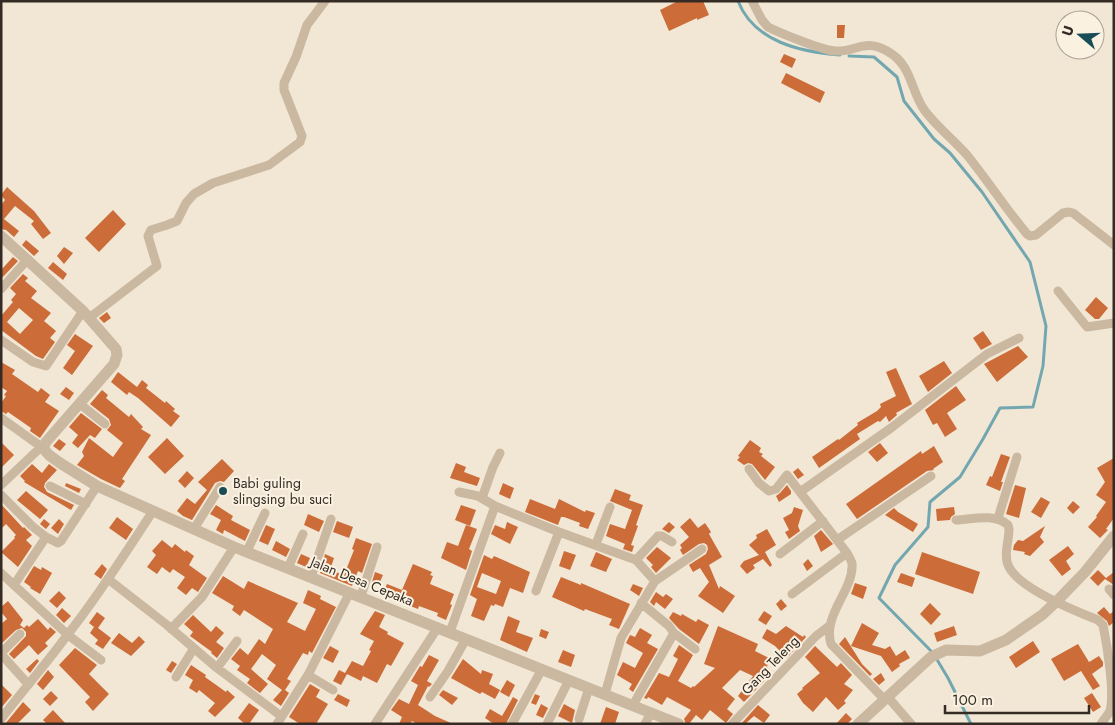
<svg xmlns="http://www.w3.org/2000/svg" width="1115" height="725" viewBox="0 0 1115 725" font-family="Jost,sans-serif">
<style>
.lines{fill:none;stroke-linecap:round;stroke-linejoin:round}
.stream{stroke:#73a7b0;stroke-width:3}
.building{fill:#cc6c39;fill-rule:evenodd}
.minor{stroke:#cab8a1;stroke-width:9}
.tertiary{stroke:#cab8a1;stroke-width:11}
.poi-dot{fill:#184c57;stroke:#faf1e1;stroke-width:2}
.labels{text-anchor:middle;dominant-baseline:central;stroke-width:4;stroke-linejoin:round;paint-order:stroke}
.poi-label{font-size:14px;fill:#342b24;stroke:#faf1e1;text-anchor:start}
.street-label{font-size:14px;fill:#342b24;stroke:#faf1e1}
</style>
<rect width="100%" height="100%" fill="#f2e7d5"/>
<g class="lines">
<path class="stream" d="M738 1C754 42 801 52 840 55
M849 56 874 57 897 77 904 101 934 139 950 153 982 192 1030 262 1046 326 1043 366 1033 407 1000 408 983 439 960 477 930 502 928 527 895 565 879 598 933 653
M936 658 948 678 971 724"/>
</g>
<path class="building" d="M678 1H703L709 15 697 20V18L669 31 660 10Z
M837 25H845L844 38H837Z
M784 54 796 59 792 68 780 62Z
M786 73 825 92 820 103 781 83Z
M7 187 34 211 51 233 43 239 31 224 34 221 15 206 4 219 19 231 14 237 6 230 1 229V205L5 200 1 195Z
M113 210 126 224 99 252 85 238Z
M26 240 39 251 34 256 22 245Z
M64 247 73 253 64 264 57 256Z
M13 257 18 261 1 279V270Z
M53 262 67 274 63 280 48 268Z
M23 274 28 278 25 281 37 291 31 298 51 313 44 321 56 331 50 338 55 342 43 359 36 356 1 330V316L13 302 11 300 16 294 10 288ZM19 308 33 320 20 334 7 322Z
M1096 297 1108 308 1099 319H1095L1085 310Z
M107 312 111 318 104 323 99 318Z
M983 331 992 344 981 350 973 338Z
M75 334 93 346 72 375 63 368 75 351 67 345Z
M1018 346 1028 357 997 382 984 364Z
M944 361 952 373 928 392 919 376Z
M1 362 15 370 12 374 38 392 41 388 50 395 45 402 59 411 40 438 30 431 31 428 8 412 6 414 1 411V403L6 396 4 395 7 391 1 387Z
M896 368 912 404 896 413 897 415 889 422 886 416 880 422 878 421 857 434 860 439 819 468 812 457 838 439 839 440 858 425 857 423 877 411 881 407 880 404 896 396 886 372Z
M118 372 137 387 142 380 148 385 146 388 165 403 166 401 175 409 173 411 180 416 171 427 138 398 129 392 127 395 111 382Z
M956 386 966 400 947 413 957 429 945 437 937 423 933 425 925 410Z
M66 387 74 393 69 400 60 394Z
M102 390 108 395 106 398 129 417 131 414 143 427 141 429 151 435 122 479 125 481 120 488 101 479 77 465 84 456 82 452 89 438 113 457 123 443 107 430 111 425 109 419 90 404Z
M81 413 102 429 95 438 90 435 78 448 72 443 78 435 69 427Z
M167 438 184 456 165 474 148 457Z
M59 439 66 444 60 451 53 446Z
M750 440 761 448 759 452 763 454 761 456 775 467 765 480 752 464 748 463 744 465 737 460 740 457 738 456Z
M1 442 14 455 1 468Z
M880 443 888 453 877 462 868 452Z
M934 446 943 462 933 469 934 470 927 471 857 519 846 504 921 451 922 454Z
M1001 454 1010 457 1001 482H1003L1000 491 986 485 990 476 992 477Z
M1114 458V518L1106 529 1108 530 1100 538 1088 527 1097 517 1096 516 1106 502 1096 495 1105 482 1097 468Z
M222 459 234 471 224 482 220 481 215 483 192 520 183 516 177 511 187 498 195 504 207 490 198 482Z
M456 463 466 467 464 472 480 478 477 486 450 478Z
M32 464 42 473 49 464 57 470 45 483 44 487 47 492 74 505 71 510 24 482 25 481 20 476Z
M798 468 804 475 798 479 793 472Z
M187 471 194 478 185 488 178 481Z
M66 483 81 489 79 493 65 486Z
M503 483 514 488 510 499 499 494Z
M787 485 791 491V494L779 502 776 496 780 493Z
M1015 485 1026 488 1019 518 1006 514Z
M615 489 631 495 629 500 643 505 636 525 638 526 631 545 634 546 632 552 623 549 625 544 606 536 610 524 625 529 632 510 610 501Z
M26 491 48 510 40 519 17 500Z
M1041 497 1050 502 1041 518 1031 512Z
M530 499 555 509 559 499 585 512 586 510 595 513 588 529 579 526 580 523 564 517H561L558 525 525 512Z
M1073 501 1080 507 1073 514 1067 508Z
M1 504 23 528 24 527 32 535 26 540 32 546 18 567 1 552 15 538 14 537 16 535 6 524 1 529Z
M216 505 233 516 231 520 250 530 245 541 224 530 223 534 216 530 221 520 210 514Z
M461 505 476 510 470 526 455 520Z
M794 507 803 510 798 526 800 531 789 539 785 532 789 530 783 518 792 513Z
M954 507 955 514 951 517 950 520 937 521 936 509Z
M894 508 898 512 918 524 913 532 885 515Z
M308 514 324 521 319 532 304 525Z
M117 517 133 529 126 540 109 528Z
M690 518 698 528 705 523 711 532 709 534 722 557 709 565 719 589 720 586 735 596 723 613 698 596 709 582 700 568 693 572 689 565 706 554 708 549 707 545 704 543 699 544 683 555 680 550 682 548 680 545 689 537 680 527Z
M44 519 50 524 46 529 40 524Z
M59 519 64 524 58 534 51 528Z
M337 521 353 527 349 538 333 532Z
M507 522 518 527 510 544 491 534 495 525 505 529Z
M669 522 675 527 669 533 662 529Z
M266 525 275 529 268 545 259 541Z
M466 525 477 529 469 549 472 551 466 570 441 558 447 542 458 546Z
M1045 526 1040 537 1044 542 1030 556 1024 554 1025 552 1013 550 1014 545 1018 540 1023 541Z
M767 529 776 545 765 552 772 565 770 567 763 559 753 565 755 568 747 574 740 566 744 561 759 555 749 545 757 538 756 535Z
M821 530 833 544 821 552 814 536Z
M356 538 372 544 362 573 358 571 352 586 320 573 325 554 334 558 330 570 344 575 354 550 352 549Z
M162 540 172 548 175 544 185 552 186 550 194 556 189 565 207 578 198 592 192 588 186 595 177 588 185 577 173 569 170 573 162 567 157 574 147 567 156 555 152 551Z
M276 541 290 549 286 557 272 550Z
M1068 546 1074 554 1066 561 1071 569 1062 576 1049 560Z
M657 547 671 558 656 573 651 567 653 565 646 558Z
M564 551 576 555 570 570 559 566Z
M596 552 612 559 606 572 590 566Z
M922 552 980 572 973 594 915 574Z
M301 554 310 558 306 567 297 563Z
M484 555 492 559 494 556 530 572 523 593 510 588 503 607 495 604 494 606 491 605 484 621 471 616 477 599 470 595ZM482 573 501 581 496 594 477 587Z
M808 559 813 566 807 571 803 564Z
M102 564 107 569 101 579 94 574Z
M413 564 432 572 430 575 433 576 430 584 454 594 450 604 452 605 446 620 437 616 438 613 419 606 418 609 382 595 387 584 402 590Z
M34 566 41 570 42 567 52 573 40 594 30 588 31 587 24 582Z
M1098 570 1106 578 1114 572V585L1105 579 1098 586 1090 578Z
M375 572 383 575 379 584 372 582Z
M901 573 915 578 912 587 897 582Z
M223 576 244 589 248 581 298 603 287 622 305 631 316 609 303 603 308 590 321 596 320 599 336 607 312 653 309 651 308 655 303 653 287 679 291 681 285 690 289 693 281 706 273 700 282 690 267 679 276 665 262 654 251 669 268 684 260 693 247 683 250 679 237 670 240 666 231 659 240 648 248 655 259 639 265 644 273 629 244 610 240 616 232 610 234 606 212 593Z
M561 577 581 585V583L630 604 619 629 609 625 612 619 585 609 584 611 552 597Z
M855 583 867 587 863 599 851 594Z
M633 584 643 588 639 596 630 590Z
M59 591 66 598 57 608 49 601Z
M656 592 663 597 666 594 673 599 665 609 656 602 654 606 650 602Z
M781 599 787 606 781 611 776 604Z
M8 601 23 620 20 625 24 628 27 625 29 627 38 619 48 630 50 627 56 632 45 643 48 646 38 655 29 645 14 659 9 654 26 636V632L22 628 16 630 1 644V624L7 619 1 612V607Z
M930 603 941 614 931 625 920 614Z
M1104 607 1110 614 1114 611V622L1109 626 1107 621 1097 613Z
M62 608 71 616 64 623 56 615Z
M375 611 385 615 379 627 388 632 387 634 404 643 391 666 387 664 377 683 363 676 361 681 345 673 352 661 363 666 371 651 369 650 374 641 360 634Z
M764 611 772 616 766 625 758 620Z
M97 612 105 618 98 628 111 638 103 649 95 644 98 640 90 633 94 627 89 623Z
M673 612 681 616 682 614 696 622 698 619 709 625 699 644 679 629 669 618Z
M193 615 211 632 216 626 224 633 216 642 224 648 217 658 211 653 212 652 190 636 193 632 184 624Z
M508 616 520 621 516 632 533 638 527 652 500 640Z
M862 623 879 633 872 645 885 649 890 646 896 656 905 650 910 658 899 664 900 666 892 672 881 656 851 646Z
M718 626 758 644 755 651 769 658 767 667 772 673 744 702 738 696 753 676 740 670 722 688 735 699 727 709 733 714 726 723 710 710 702 720 696 715 689 724H686L684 719 691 710 667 697 662 705 648 697 647 699 644 698 659 673 669 677 678 659 673 656 679 645 693 655 678 681 691 688 693 686 694 687 715 668 704 664Z
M786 626 803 637 804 635 806 637 787 658 775 646 762 638 767 629 776 634Z
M954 626 957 635 937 642 934 633Z
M640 628 652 635 647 643 658 649 633 692 629 689 632 684 617 675 623 662 635 668 643 653 626 643 630 635 635 637Z
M541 629 549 632 546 639 539 636Z
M119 633 132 643 139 636 145 642 131 656 111 643Z
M845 637 862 664 872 674 870 676 839 644Z
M1033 641 1040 652 1016 668 1009 657Z
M1078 644 1089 662 1099 656 1103 662V666L1092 674 1100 686 1093 690 1081 671 1064 681 1051 659Z
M330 646 339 651 333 663 323 658Z
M815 646 837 667 841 663 852 675 844 684 853 690 844 701 846 703 838 710 826 697 813 712 803 703 797 694 803 689 802 688 820 673 805 657Z
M75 648 97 665 89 674 109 694 93 711 85 702 90 697 59 665Z
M563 650 575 655 571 667 558 662Z
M429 655 439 660 427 681 432 684 429 687 428 686 418 705 435 716 453 724H417L412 721 410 724H399L402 717 391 710 399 699 409 704 418 685 411 681 420 666 422 667Z
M37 659 39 661 30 673 26 669Z
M463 659 481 674 482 670 493 674 489 684 500 690 495 699 482 692 480 694 451 678Z
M172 661 177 664 171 673 166 670Z
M191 665 206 675 205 677 226 692 227 690 235 697 215 717 208 711 215 703 199 690 197 693 189 688 193 680 185 675Z
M48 670 54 677 43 690 37 684Z
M339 670 347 674 341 685 333 681Z
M881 673 885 680 879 685 873 679Z
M507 680 515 685 509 697 500 692Z
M1 684 12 695 1 708Z
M310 684 320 690 316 697 328 704 316 724H300L289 717Z
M443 690 458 698 452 705 439 695Z
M51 691 58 698 50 706 43 699Z
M1092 693 1101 707 1093 712 1084 698Z
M338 694 350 700 347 707 334 700Z
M535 694 540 696 536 705 531 703Z
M513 697 518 700 506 724H494L485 718 490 709 502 716Z
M23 702 31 710 17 724H5Z
M249 703 259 710 249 724H245L238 718Z
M541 704 548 708 543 718 536 715Z
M564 704 575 710 572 723 558 716Z
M758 705 770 715 764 723 754 716 745 724H741Z
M606 707 619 712 615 724H600Z
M53 710 66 724H47L43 720Z
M846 713 852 719 847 724H836Z"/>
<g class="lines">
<path class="minor" d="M752 1 762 20 768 27C780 33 824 51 836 51 857 52 864 38 887 51 913 65 910 91 925 111 937 127 954 140 967 155 988 181 1006 209 1027 234L1030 236 1036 235 1063 213 1069 212 1073 213 1114 245
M1 289 28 259
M1058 291 1087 327 1114 323
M89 318 157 266 148 236 151 230 167 225 177 221 186 203 194 194 213 183 269 165 300 142 302 136 284 90V83L296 57 307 25 325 1
M1 340 33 362 46 366 83 311
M80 404 105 424
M1 418 43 448
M749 469 759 483 769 491 776 489 787 475 800 492
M1 485 41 447
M50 486 86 504
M459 492 478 496 495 506 559 532 636 560 655 581
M1 495 32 526 46 537 14 585
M482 498 493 467 500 453
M998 518 1017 457
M956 520C973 519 995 513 1008 525L1009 529C1009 541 1003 556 1009 567 1020 589 1075 611 1098 620L1103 625C1107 645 1115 692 1110 711 1108 715 1104 719 1101 724
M194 529 220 487
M46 537 58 543 61 541 97 486
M837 540 931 476
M596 544 610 507
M247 551 265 513
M780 554 823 521
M636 560 658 536H662L672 542
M288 568 303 534
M1 573 68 635 101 660
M311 577 331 519
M108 579 167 625 217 668 281 716
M1109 589 1114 595
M536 591 559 532
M792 594 847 553
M361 596 377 547
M171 629 202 597 234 547
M450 632 495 506
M674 633 695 649
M1 653 20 634
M1 654 28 684
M217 668 237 641
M308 675 333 690
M176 677 194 648
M605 694 621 638 655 581 702 549
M887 696 911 724
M430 697 448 671 466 639
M884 699 831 644C822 615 854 590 852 564 852 561 849 557 847 553L800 492 891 428 987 354 1019 338
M633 705 674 633 669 626 641 603
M1 719C23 690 47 663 68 634 99 595 126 552 153 511
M579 719 589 688
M277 724 308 675 350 592
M375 724 438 627
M512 724 542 669
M547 724 569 680
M645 724 651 713
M732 724 816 636 829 626"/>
<path class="tertiary" d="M1 236 83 311 116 349 117 355 114 364 46 442 43 448 49 455 60 463 97 486 234 547 679 724
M858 724 931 657 946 650 980 651 1006 640 1042 615 1057 601 1085 572 1114 536"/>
</g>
<circle class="poi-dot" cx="223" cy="491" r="5"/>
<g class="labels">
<g class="poi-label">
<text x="233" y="483">Babi guling<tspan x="233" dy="16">slingsing bu suci</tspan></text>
</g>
<g class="street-label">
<text transform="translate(362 581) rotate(22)">Jalan Desa Cepaka</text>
<text transform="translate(770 665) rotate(-46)">Gang Teleng</text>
</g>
</g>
<rect width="1115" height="725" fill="none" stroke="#342b24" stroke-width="5"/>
<g transform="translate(1080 35) rotate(289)"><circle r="24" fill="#faf1e1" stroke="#aba295"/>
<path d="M0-4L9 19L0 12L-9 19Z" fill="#184c57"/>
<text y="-8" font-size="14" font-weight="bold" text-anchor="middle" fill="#342b24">U</text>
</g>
<path d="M945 705v8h144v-8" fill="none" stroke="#342b24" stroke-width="2.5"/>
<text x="952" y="705" font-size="15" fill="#342b24" stroke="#faf1e1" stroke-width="4" paint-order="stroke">100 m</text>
</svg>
